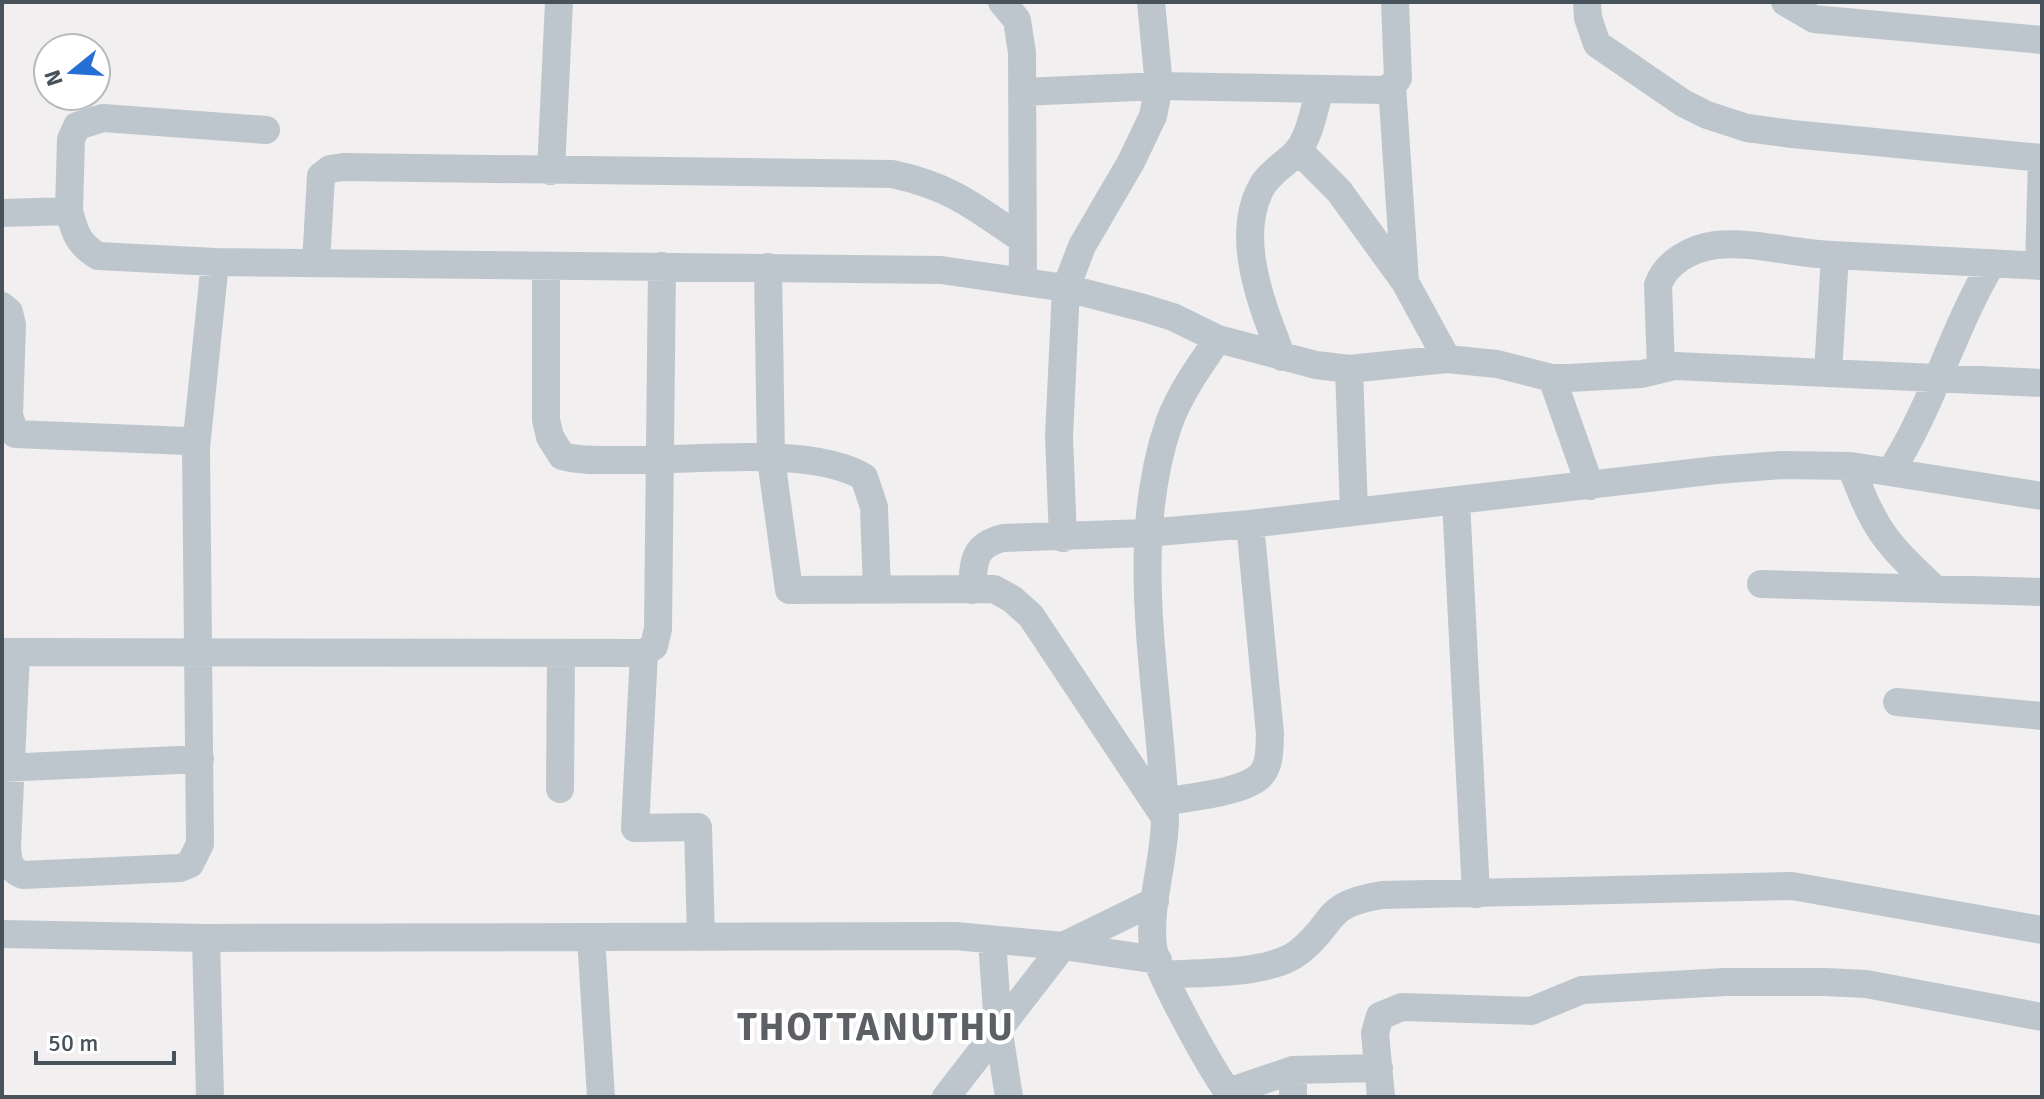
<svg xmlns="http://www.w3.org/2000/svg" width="2044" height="1099" viewBox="0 0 2044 1099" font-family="Signika,sans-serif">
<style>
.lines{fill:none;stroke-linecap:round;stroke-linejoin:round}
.minor{stroke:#bec6cd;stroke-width:28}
.labels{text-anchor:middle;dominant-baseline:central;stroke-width:8;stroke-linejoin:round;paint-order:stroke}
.district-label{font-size:38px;font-weight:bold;letter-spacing:2px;fill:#5c5f63;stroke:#fff}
</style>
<rect width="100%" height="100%" fill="#f1efef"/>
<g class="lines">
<path class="minor" d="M1002 2 1017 20 1022 53 1023 281
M1587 2 1588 18 1597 44 1683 103 1707 115 1747 128 1792 134 2042 158
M1785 2 1814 19 2042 40
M1392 86 1405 281
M1022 92 1159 86 1383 90 1392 86 1398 78 1395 2
M1298 150 1339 191 1405 282 1447 359
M551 171 559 2
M69 211 71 139 77 126 103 118 266 130
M2 213 69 211C75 233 78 244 98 256L215 262 941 270 1066 288 1144 308 1173 317 1218 339 1316 365 1349 369 1447 359 1497 364 1552 378H1569L1642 374 1675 366 2042 383
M316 263 321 176 330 169 343 167 892 174C950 186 975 207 1023 240
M546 266V420L550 437 562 456C580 461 600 460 618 460 685 462 807 444 864 477L874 507 877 590
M2039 266 2042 158
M768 267 771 459 789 590 994 589 1012 599 1031 616 1164 816
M2 306 9 312 12 325 9 415 15 434 187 441 196 448 200 844 190 864 180 868 23 875C9 870 8 861 7 847L16 653
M1218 339C1200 365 1180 393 1169 423 1126 548 1160 686 1165 814 1166 858 1148 903 1153 947 1157 972 1211 1069 1228 1092L1293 1070
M1282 357C1263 308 1234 239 1261 188 1268 174 1285 164 1296 153 1310 137 1314 109 1320 89
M1349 369 1354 511
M1661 369 1658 285C1666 262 1692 248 1716 245 1753 241 1795 254 1833 255 1902 258 1972 262 2042 266
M1828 373 1835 255
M1552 378 1590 486
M196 448 215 262
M1851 466C1873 529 1887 544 1935 589
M1891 471C1933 405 1952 330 1992 263
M1456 501 1476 894
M1063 538 1059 437 1066 288 1082 246 1131 162 1153 116 1159 86 1151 2
M1761 584 2042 592
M972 590C974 562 972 546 1003 538L1146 533 1250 524 1717 470 1782 465 1851 466 2042 496
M2 652 644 653 654 646 658 629 662 266
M644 653 635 828 698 827 701 937
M1897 702 2042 716
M2 768 200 759
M560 789 561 656
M1164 802C1189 797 1242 793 1260 776 1271 765 1269 748 1270 734L1250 524
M2 934 206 938 955 936 1063 946 1158 960
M591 937 601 1097
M206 938 210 1097
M992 940 998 1027 1009 1097
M1166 975C1202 972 1270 975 1299 952 1338 921 1321 905 1382 895L1792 886 2042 930
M946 1097 1063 946 1155 901
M1293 1097V1070L1379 1068
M1381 1097 1375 1033 1380 1016 1402 1007 1531 1011 1582 990 1725 982H1825L1866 984 2042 1017"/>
</g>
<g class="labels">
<g class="district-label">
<text x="876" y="1027">THOTTANUTHU</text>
</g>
</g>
<rect width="2044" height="1099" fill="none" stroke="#48525b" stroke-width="8"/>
<g transform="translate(72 72) rotate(252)"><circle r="38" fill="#ffffff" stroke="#b6babd" stroke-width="2"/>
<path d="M0-6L14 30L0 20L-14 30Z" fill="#2670d5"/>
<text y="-12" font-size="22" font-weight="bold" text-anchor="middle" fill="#48525b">N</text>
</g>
<path d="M36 1051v12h138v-12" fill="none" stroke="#48525b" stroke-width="4"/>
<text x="48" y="1051" font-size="24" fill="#48525b" stroke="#ffffff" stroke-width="6" paint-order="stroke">50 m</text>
</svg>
